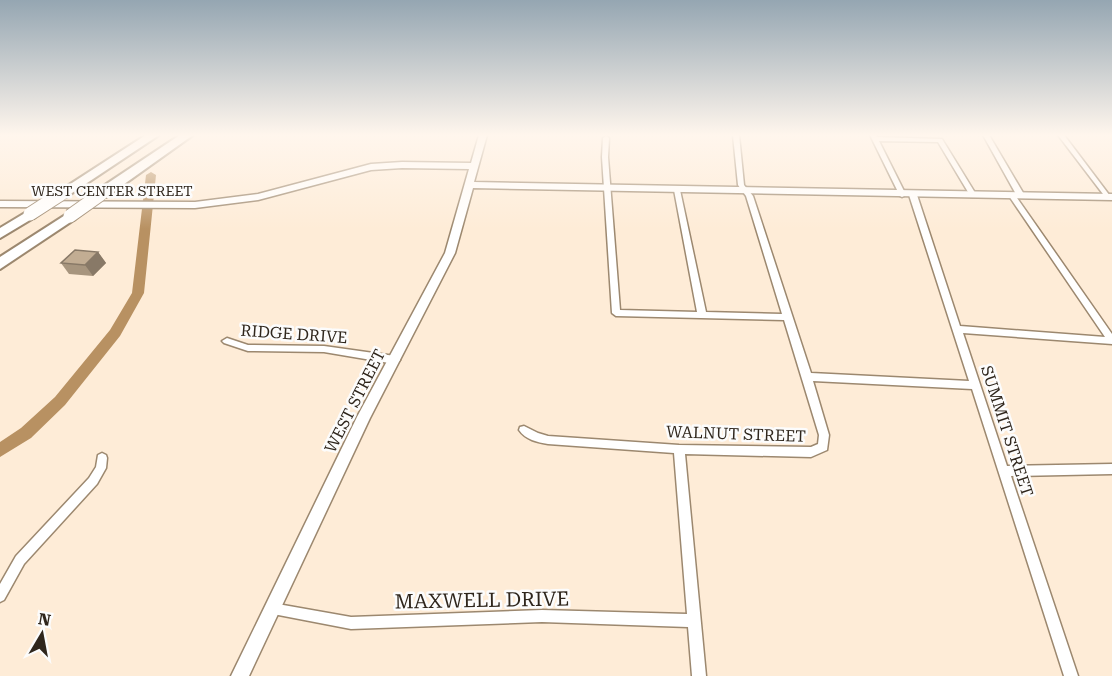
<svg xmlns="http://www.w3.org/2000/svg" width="1112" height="676" viewBox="0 0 1112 676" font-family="'Roboto Serif',serif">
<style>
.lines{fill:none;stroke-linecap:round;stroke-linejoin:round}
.river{fill:#b89162;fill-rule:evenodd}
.street-casing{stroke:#9c886f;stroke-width:3}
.secondary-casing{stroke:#9c886f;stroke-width:3}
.highway-casing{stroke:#9c886f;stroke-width:4}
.street{fill:#fff;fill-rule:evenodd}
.secondary{fill:#fff;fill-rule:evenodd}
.highway{fill:#fff;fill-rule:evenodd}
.highway-bridge-casing{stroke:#9c886f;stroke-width:15;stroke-linecap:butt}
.highway-bridge{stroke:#fff;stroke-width:13}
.wall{fill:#a7957e}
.shaded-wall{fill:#887967}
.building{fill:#c2ad93;stroke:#887967;stroke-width:1.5}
.labels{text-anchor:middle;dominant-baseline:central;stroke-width:5;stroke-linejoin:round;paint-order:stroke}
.far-street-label{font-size:14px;fill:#2f261c;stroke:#fcfcfc}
.street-label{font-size:16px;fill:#2f261c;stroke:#fcfcfc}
.near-street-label{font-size:20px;fill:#2f261c;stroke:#fcfcfc}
</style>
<rect width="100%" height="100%" fill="#feecd7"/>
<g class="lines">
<path class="river" d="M151 172 156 175 144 293 120 336 65 405 31 438 0 457V442L21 428 55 397 110 330 132 293 146 175Z"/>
<defs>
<path id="street" d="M733 135H739L744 185 753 196 811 373 969 381 909 195 913 193 917 195 960 326 1105 337 1009 196 1013 194 1015 195 1112 334V344L963 333 1007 466 1112 464V474L1011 476 1078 676H1064L972 389 813 381 829 435 827 450 811 457 685 454 706 676H692L688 627 542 622 351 629 268 613 266 609 268 605 272 603 351 617 542 610 687 614 674 453 548 444C537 442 526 440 519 430L520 427 524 426 538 433 548 436 679 445 811 447 818 444 819 435 784 320 616 316 612 313 602 157 603 138 606 136 609 138 608 157 620 310 697 312 674 190 677 188 680 190 706 312 782 314 746 196 738 185Z
M870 135H876L877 137 942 139 977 196 975 197H971L938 142 879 141 906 195 902 197 900 196Z
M983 135H989L1025 196 1023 197H1019L1017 196Z
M1058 135H1064L1110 196V198H1106Z
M227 338 248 345 324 346 395 356 398 358 400 360 398 362 395 364 324 352 248 351 224 343 222 341Z
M102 453 106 455 107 458 106 468 97 484 24 564 4 600 0 602V584L16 556 89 478 96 467 98 455Z"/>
<path id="secondary" d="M479 135H487L474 182 1112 194V200L473 188 455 253 370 418 249 676H231L357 417 445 253 469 169 402 168 371 170 258 200 195 208 0 207V201L195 202 258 194 371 164 402 162 471 163Z"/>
<path id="highway" d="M146 135H159L66 197 61 198 55 194Z
M180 135H193L106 197H96V191Z
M30 210 37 214 35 217 0 238V228Z
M70 212 77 216 75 219 0 269V257Z"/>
</defs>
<use href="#street" class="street-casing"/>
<use href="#secondary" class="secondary-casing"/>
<use href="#highway" class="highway-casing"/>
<use href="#street" class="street"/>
<use href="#secondary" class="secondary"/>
<use href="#highway" class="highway"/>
<defs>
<path id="highway-bridge" d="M30 214 61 194
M70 216 101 194"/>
</defs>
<use href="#highway-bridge" class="highway-bridge-casing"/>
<use href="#highway-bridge" class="highway-bridge"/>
</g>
<path class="wall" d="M98 252 106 263 93 276 69 274 61 263Z"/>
<path class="shaded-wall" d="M98 252 106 263 93 276 85 265Z"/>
<path class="building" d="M75 250 98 252 85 265 61 263Z"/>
<linearGradient id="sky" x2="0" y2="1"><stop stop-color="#95a6b2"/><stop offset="0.59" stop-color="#fff6ed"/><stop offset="1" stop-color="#fff6ed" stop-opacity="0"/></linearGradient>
<rect width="1112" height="229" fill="url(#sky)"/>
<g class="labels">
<g class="far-street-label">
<text x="112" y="191">WEST CENTER STREET</text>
</g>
<g class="street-label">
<text transform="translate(294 334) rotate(4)">RIDGE DRIVE</text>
<text transform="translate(355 401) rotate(-63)">WEST STREET</text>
<text transform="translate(1007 431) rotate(72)">SUMMIT STREET</text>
<text transform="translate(736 434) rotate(2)">WALNUT STREET</text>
</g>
<g class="near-street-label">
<text transform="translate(482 600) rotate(-1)">MAXWELL DRIVE</text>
</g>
</g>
<g transform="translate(42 634) rotate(10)" stroke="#fcfcfc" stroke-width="4.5" paint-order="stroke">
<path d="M0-4.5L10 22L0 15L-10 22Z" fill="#2f261c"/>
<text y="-9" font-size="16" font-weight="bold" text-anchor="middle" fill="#2f261c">N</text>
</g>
</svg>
